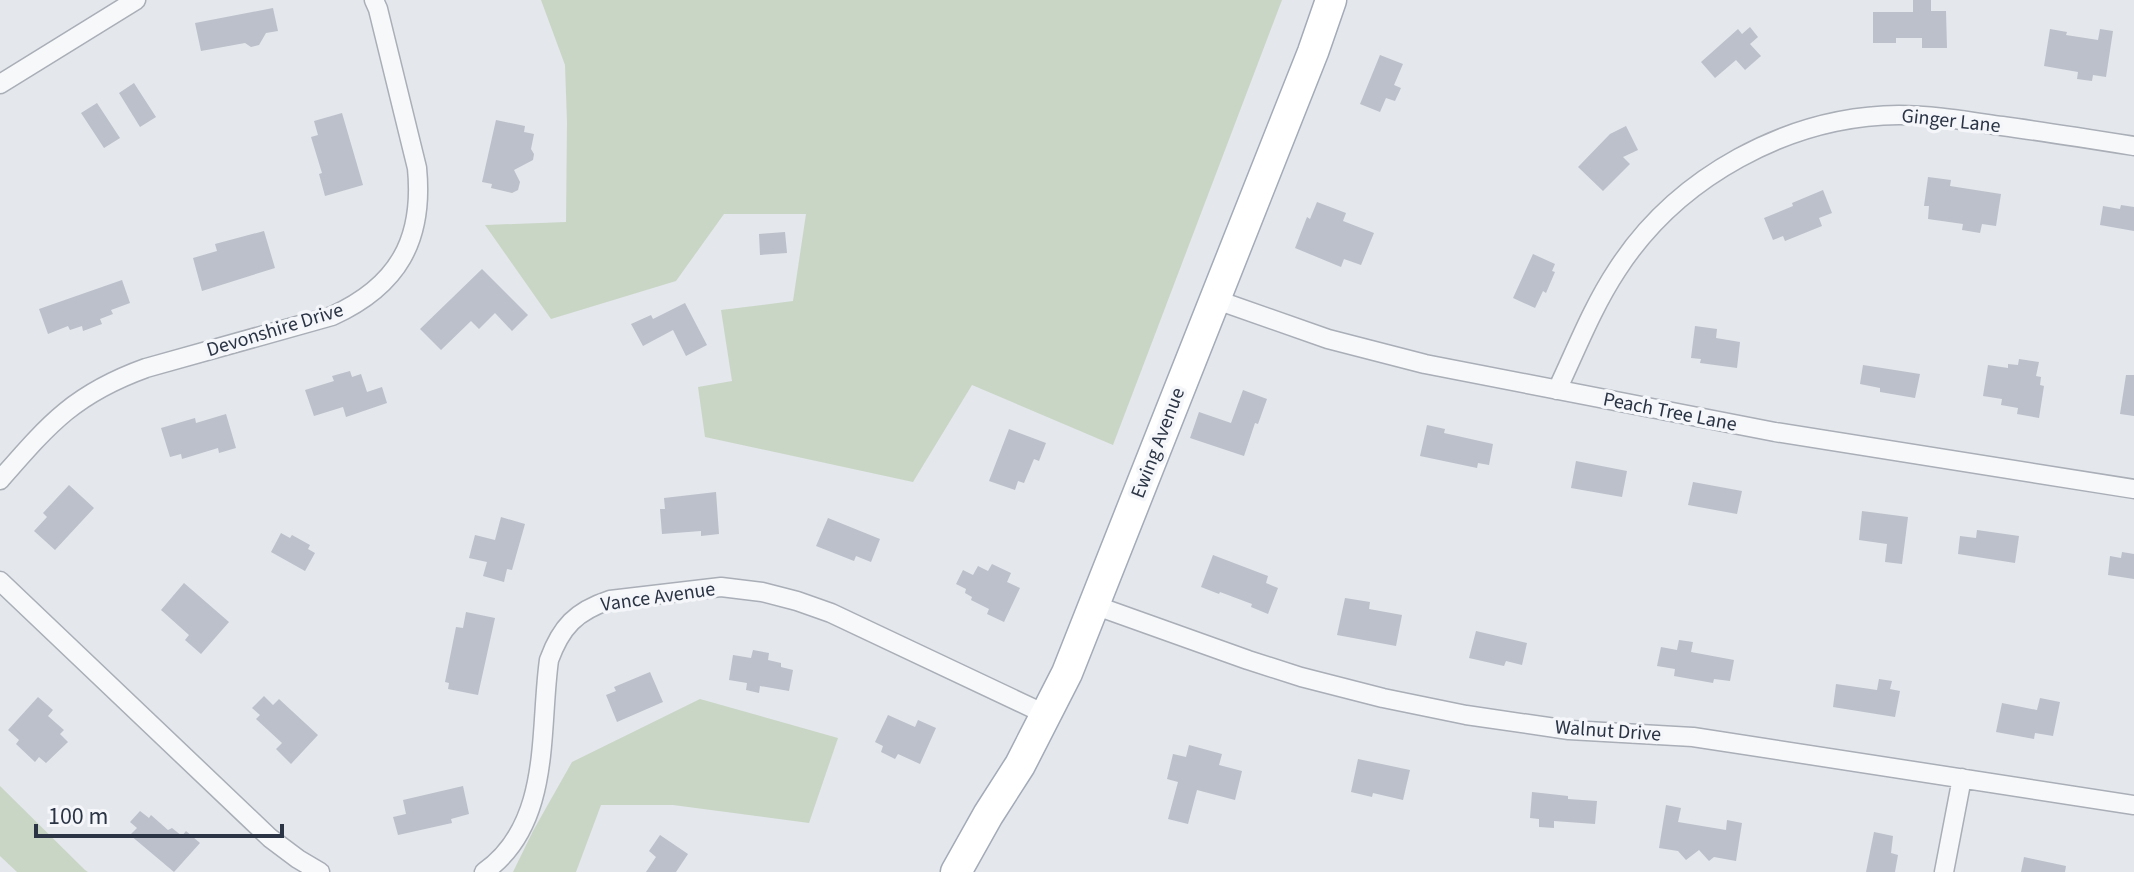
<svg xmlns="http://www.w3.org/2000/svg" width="2134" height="872" viewBox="0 0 2134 872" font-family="'Source Sans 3',sans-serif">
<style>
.green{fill:#c9d6c5}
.building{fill:#bbc0ca}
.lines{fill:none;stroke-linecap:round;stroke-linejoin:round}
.street-casing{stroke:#a9aeb7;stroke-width:21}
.primary-casing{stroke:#a3abb8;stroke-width:33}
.street{stroke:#f7f8fa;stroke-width:18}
.primary{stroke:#fff;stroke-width:30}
.labels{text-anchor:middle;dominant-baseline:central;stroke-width:7;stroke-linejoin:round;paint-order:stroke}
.street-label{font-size:20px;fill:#2b3445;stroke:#f4f6f9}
</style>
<rect width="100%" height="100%" fill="#e4e7ec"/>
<path class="green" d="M541 0H1282L1113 445 972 385 913 482 705 437 698 387 732 381 721 310 793 301 806 214H724L676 281 551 319 485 225 566 222 567 122 565 65Z
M700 699 838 738 809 823 673 805H601L576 872H513L533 831 572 762Z
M0 786 85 870 88 872H17L0 856Z"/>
<path class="building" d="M1913 0H1931V11H1946L1947 48H1922V38H1896V43H1873V12H1913Z
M273 8 278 31 266 33 259 45 251 47 245 43 201 51 195 23Z
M1750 27 1758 37 1750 44 1761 56 1745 70 1736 60 1715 78 1701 62 1738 29 1742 34Z
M2050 29 2067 32 2066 35 2098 40 2100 29 2113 31 2106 77 2093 75 2092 81 2077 79 2078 72 2044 66Z
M1380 55 1403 64 1394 85 1401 88 1395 101 1386 98 1380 112 1360 104Z
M134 83 156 117 140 127 119 93Z
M97 103 120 138 104 148 81 113Z
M342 113 363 185 325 196 319 174 322 173 311 137 318 135 314 121Z
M496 120 525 126 524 132 534 134 531 149 534 154 533 160 514 170 520 182 518 190 512 193 491 188 492 184 482 182Z
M1626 126 1638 150 1623 157 1630 164 1603 191 1578 167 1610 134Z
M1928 177 1951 180 1950 186 2001 194 1996 226 1982 224 1980 233 1962 230 1963 224 1928 219 1929 206H1924Z
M1823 190 1832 213 1819 218 1822 226 1785 241 1783 236 1773 240 1764 218 1793 206 1792 203Z
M1317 202 1346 213 1343 221 1374 233 1361 265 1344 259 1341 267 1295 248 1307 217 1310 219Z
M2121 205 2134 207V231L2100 225 2103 206 2120 209Z
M264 231 275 268 202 291 193 258 217 251 215 244Z
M785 232 787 253 760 255 759 234Z
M1533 254 1555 264 1552 271 1555 272 1546 293 1543 291 1535 308 1513 298Z
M482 269 528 315 512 331 495 313 479 329 471 321 441 350 420 329Z
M122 280 130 303 111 310 113 314 100 319 102 324 83 331 82 326 70 330 68 326 48 334 39 309Z
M685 303 707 345 686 356 673 330 643 346 631 324 651 315 653 319Z
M1695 326 1717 329 1716 338 1740 342 1737 368 1700 363 1701 359 1691 358Z
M2019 359 2039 362 2036 376 2041 377 2040 385 2044 386 2039 418 2017 414 2018 408 2001 405 2002 399 1983 396 1988 365 2008 368V364L2018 365Z
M1863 365 1920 374 1915 398 1880 392V388L1860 384Z
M350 371 352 377 361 374 367 392 382 387 387 403 346 417 343 407 314 416 305 390 334 381 332 376Z
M2126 375H2134V416L2120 414Z
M1243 390 1267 399 1258 424 1255 423 1244 456 1190 438 1199 412 1231 423Z
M226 414 236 448 219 453 218 448 182 459 181 454 170 457 161 428 195 418 196 423Z
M1427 425 1445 429 1444 433 1493 444 1489 465 1478 463 1477 468 1420 456Z
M1009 429 1046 443 1039 461 1034 459 1024 483 1018 481 1015 490 989 481Z
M1576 461 1627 471 1622 497 1571 488Z
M1693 482 1742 491 1737 514 1688 505Z
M69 485 94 508 55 550 34 531 47 517 43 513Z
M716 492 719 534 701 536V531L662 534 660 509H665L664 498Z
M1862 511 1908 517 1902 564 1885 562 1887 544 1859 540Z
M501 517 525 524 512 570 507 569 504 582 483 576 487 562 469 558 475 535 495 540Z
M828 518 880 539 871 562 856 556 854 561 816 546Z
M1977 530 2019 536 2015 563 1958 554 1960 536 1976 538Z
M281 533 290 538 292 535 310 545 308 549 315 553 305 571 271 552Z
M2122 552 2134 554V579L2108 575 2110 556 2121 558Z
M1213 555 1268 576 1266 583 1278 588 1268 614 1251 607 1252 604 1220 592 1219 594 1201 587Z
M992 564 1011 573 1007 582 1020 588 1004 622 987 614 989 609 971 600 972 597 965 593 966 589 956 584 963 570 973 575 978 566 988 571Z
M184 583 229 622 201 654 185 640 189 635 161 610Z
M1345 598 1370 602 1369 609 1402 615 1396 646 1337 635Z
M466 612 495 618 478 695 448 689 449 683 445 682 456 627 463 628Z
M1476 631 1527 643 1522 665 1506 661 1504 666 1469 658Z
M1679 640 1693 642 1691 652 1734 660 1730 681 1714 679 1713 683 1674 676 1675 669 1657 666 1661 647 1677 650Z
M753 650 769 653 768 660 781 663V667L793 670 789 691 760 686 759 693 746 690 747 683 729 680 733 655 751 658Z
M650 672 663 702 617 722 606 695 616 691 614 687Z
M1879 679 1892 681 1890 689 1900 691 1895 717 1833 707 1836 684 1877 690Z
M264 696 273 705 279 699 318 735 291 764 276 749 282 743 256 719 260 715 252 708Z
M38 697 53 710 48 716 64 730 60 734 68 742 46 763 39 757 35 762 16 744 19 740 8 730Z
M2040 698 2060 702 2053 736 2035 733 2034 739 1996 732 2002 703 2037 710Z
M888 715 915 727 918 720 936 728 920 764 898 754 895 759 881 752 883 746 875 742Z
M1189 745 1222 754 1219 765 1242 771 1235 800 1197 790 1188 824 1168 819 1178 782 1167 779 1173 754 1186 757Z
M1358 759 1410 770 1403 800 1373 793 1372 797 1351 792Z
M463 786 469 814 451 819 452 823 398 835 393 817 406 814 403 800Z
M1532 792 1568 796V799L1597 801 1595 824 1554 821V828L1539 827V819L1530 818Z
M1666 805 1681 808 1678 822 1726 830 1727 820 1742 823 1736 861 1714 857 1709 861 1699 850 1686 860 1678 851 1659 848Z
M140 811 149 818 151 815 168 830 172 828 182 836 186 831 200 843 174 872 130 835 137 828 130 822Z
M1874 832 1893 836 1891 853 1898 855 1895 872H1866Z
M660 835 688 854 676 872H646L656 857 649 851Z
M2024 857 2066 866 2065 872H2021Z"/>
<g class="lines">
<defs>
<path id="street" d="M0 84 136 0
M1214 299 1328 339 1425 364 1775 432 2134 489
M1557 390C1576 350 1592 308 1617 270 1677 177 1788 116 1899 115 1933 115 1967 121 2002 126 2046 132 2090 139 2134 146
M0 480C49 424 74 394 146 368L332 316C398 286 424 240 417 168L378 9 374 0
M0 581 270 838 298 859 320 872
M1094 605 1248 660 1301 677 1383 698 1466 715 1569 730 1693 737 2134 805
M484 872C552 824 539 732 549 660 561 627 576 611 610 600L721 587 762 592 797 601 831 613 1047 715
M1944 872 1962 778"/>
<path id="primary" d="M956 872 988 815 1020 765 1067 673 1313 52 1331 0"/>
</defs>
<use href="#street" class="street-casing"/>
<use href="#primary" class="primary-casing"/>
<use href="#street" class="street"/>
<use href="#primary" class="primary"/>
</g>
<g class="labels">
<g class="street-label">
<text transform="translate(1951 121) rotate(6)">Ginger Lane</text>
<text transform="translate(275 330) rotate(-17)">Devonshire Drive</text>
<text transform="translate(1670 412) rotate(11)">Peach Tree Lane</text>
<text transform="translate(1158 443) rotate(-69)">Ewing Avenue</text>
<text transform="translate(658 597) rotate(-8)">Vance Avenue</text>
<text transform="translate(1608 731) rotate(4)">Walnut Drive</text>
</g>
</g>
<path d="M36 824v12h246v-12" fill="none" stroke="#2b3445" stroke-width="4"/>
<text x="48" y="824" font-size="24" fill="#2b3445" stroke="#f4f6f9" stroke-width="6" paint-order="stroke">100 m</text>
</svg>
